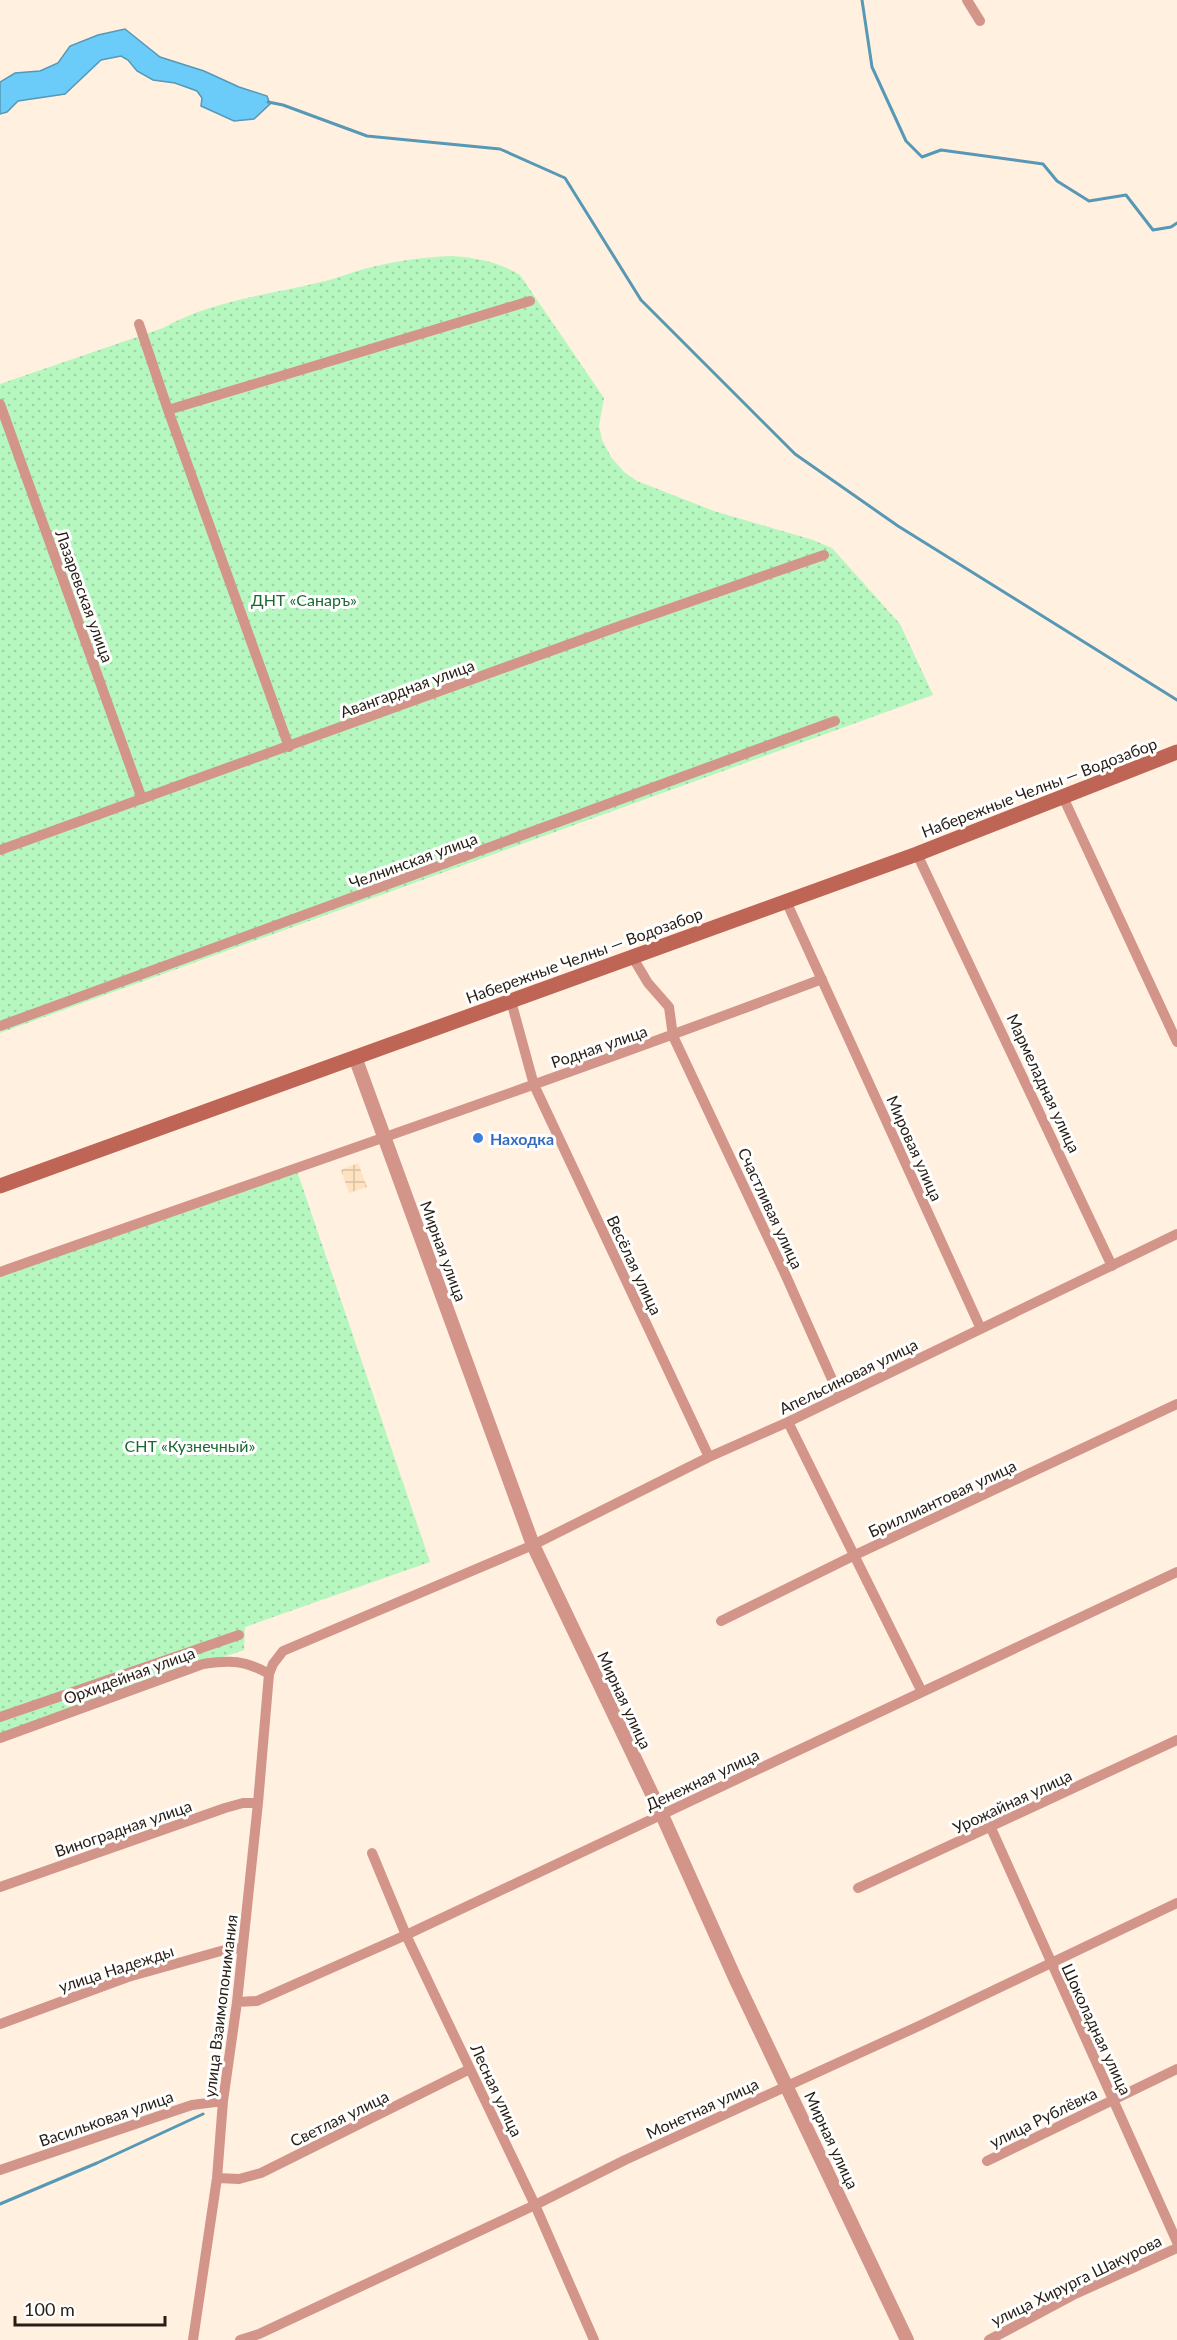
<svg xmlns="http://www.w3.org/2000/svg" width="1177" height="2340" viewBox="0 0 1177 2340" font-family="Lato,sans-serif">
<style>
.industrial{fill:url(#industrial-grid)}
.garden{fill:url(#garden-dots)}
.water{fill:#6bccfa;stroke:#5698b5;stroke-width:1.5}
.lines{fill:none;stroke-linecap:round;stroke-linejoin:round}
.stream{stroke:#5698b5;stroke-width:3}
.minor{stroke:#d39589;stroke-width:10}
.tertiary{stroke:#d39589;stroke-width:14}
.secondary{stroke:#be6555;stroke-width:15}
.shop-dot{fill:#3f7fe0;stroke:#fff;stroke-width:2}
.labels{text-anchor:middle;dominant-baseline:central;stroke-width:6;stroke-linejoin:round;paint-order:stroke}
.street-label{font-size:16px;fill:#261e14;stroke:#fff}
.park-label{font-size:16px;fill:#1b6831;stroke:#fff}
.shop-label{font-size:16px;font-weight:bold;fill:#366cbe;stroke:#fff;text-anchor:start}
</style>
<defs>
<pattern id="industrial-grid" width="8" height="8" patternUnits="userSpaceOnUse" patternTransform="scale(1.5)"><rect width="8" height="8" fill="#ffe2c0"/><path d="M0 4h8M4 0v8" fill="none" stroke="#dac1a4"/></pattern>
<pattern id="garden-dots" width="8" height="8" patternUnits="userSpaceOnUse" patternTransform="scale(1.5)"><rect width="8" height="8" fill="#b6f7c0"/><path d="M2 2h.1M6 6h.1" fill="none" stroke="#9cd3a4" stroke-width="1.8" stroke-linecap="round"/></pattern>
</defs>
<rect width="100%" height="100%" fill="#fff0e0"/>
<path class="industrial" d="M358 1163 367 1187 349 1193 341 1170Z"/>
<path class="garden" d="M453 256C477 258 499 262 520 275L604 398 599 426 602 440 611 457 624 472 637 481 714 511 813 540 832 548 900 624 933 695 0 1033V384L163 328C210 301 266 295 317 283 331 280 344 275 357 271 389 262 420 257 453 256Z
M295 1165 430 1562 245 1627 244 1650 0 1733V1269Z"/>
<path class="water" d="M125 29 160 57 204 71 239 87 267 96 270 104 254 119 234 121 201 106 202 98 197 91 175 83 153 80 137 71 128 60 121 56 101 60 65 94 18 101 7 112 0 114V82L15 73 40 71 58 63 70 46 98 35Z"/>
<g class="lines">
<path class="stream" d="M862 0 872 67 906 141 922 157 941 150 1043 164 1057 181 1089 201 1126 195 1153 230 1171 227 1177 223
M268 102 283 105 367 136 500 149 565 178 641 300 795 454 898 526 1177 700
M0 2204 97 2163 203 2114"/>
<path class="minor" d="M967 0 980 21
M139 324 168 410 289 747
M0 404 142 799
M168 410 530 301
M1063 797 1177 1042
M0 850 617 627 824 555
M917 854 1112 1266
M786 901 981 1329
M633 958 648 983 669 1007 673 1036 786 1276 839 1395
M511 1001 534 1085 709 1457
M0 1026 835 721
M0 1272C274 1175 550 1082 822 979
M788 1422 922 1692
M721 1621 855 1555 1177 1404
M0 1717 239 1635
M0 1738 203 1664C230 1660 245 1660 269 1674
M991 1828 1177 2242
M372 1853 406 1935 535 2205 594 2340
M0 1887 225 1808 243 1803H258
M858 1888 1177 1740
M237 2002 257 2001 406 1935 1177 1572
M0 2024 128 1977 228 1949 242 1948
M987 2161 1177 2069
M0 2170 159 2116 192 2105 223 2101
M217 2178 239 2179 261 2173 470 2069
M193 2340 217 2178 223 2101 237 2002 258 1803 269 1674 273 1664 283 1651 533 1545 709 1457 788 1422 1177 1234
M240 2340 259 2334 535 2205 625 2160 921 2025 1177 1903
M989 2340 1073 2295 1177 2248"/>
<path class="tertiary" d="M355 1057 533 1545 662 1815 735 1978 907 2340"/>
<path class="secondary" d="M0 1186 917 854 1177 752"/>
</g>
<circle class="shop-dot" cx="478" cy="1138" r="6"/>
<g class="labels">
<g class="street-label">
<text transform="translate(85 596) rotate(70)">Лазаревская улица</text>
<text transform="translate(407 688) rotate(-20)">Авангардная улица</text>
<text transform="translate(1039 787) rotate(-21)">Набережные Челны — Водозабор</text>
<text transform="translate(413 860) rotate(-20)">Челнинская улица</text>
<text transform="translate(584 955) rotate(-20)">Набережные Челны — Водозабор</text>
<text transform="translate(599 1046) rotate(-19)">Родная улица</text>
<text transform="translate(1044 1083) rotate(65)">Мармеладная улица</text>
<text transform="translate(915 1148) rotate(66)">Мировая улица</text>
<text transform="translate(771 1208) rotate(65)">Счастливая улица</text>
<text transform="translate(444 1251) rotate(70)">Мирная улица</text>
<text transform="translate(635 1265) rotate(65)">Весёлая улица</text>
<text transform="translate(848 1376) rotate(-26)">Апельсиновая улица</text>
<text transform="translate(942 1498) rotate(-25)">Бриллиантовая улица</text>
<text transform="translate(129 1675) rotate(-20)">Орхидейная улица</text>
<text transform="translate(625 1700) rotate(65)">Мирная улица</text>
<text transform="translate(702 1779) rotate(-25)">Денежная улица</text>
<text transform="translate(1012 1801) rotate(-25)">Урожайная улица</text>
<text transform="translate(123 1828) rotate(-19)">Виноградная улица</text>
<text transform="translate(116 1968) rotate(-18)">улица Надежды</text>
<text transform="translate(220 2006) rotate(-83)">улица Взаимопонимания</text>
<text transform="translate(1097 2029) rotate(65)">Шоколадная улица</text>
<text transform="translate(497 2090) rotate(65)">Лесная улица</text>
<text transform="translate(702 2108) rotate(-25)">Монетная улица</text>
<text transform="translate(1043 2117) rotate(-26)">улица Рублёвка</text>
<text transform="translate(106 2118) rotate(-19)">Васильковая улица</text>
<text transform="translate(339 2118) rotate(-26)">Светлая улица</text>
<text transform="translate(832 2140) rotate(65)">Мирная улица</text>
<text transform="translate(1076 2280) rotate(-26)">улица Хирурга Шакурова</text>
</g>
<g class="park-label">
<text x="304" y="599">ДНТ «Санаръ»</text>
<text x="190" y="1445">СНТ «Кузнечный»</text>
</g>
<g class="shop-label">
<text x="490" y="1138">Находка</text>
</g>
</g>
<path d="M15 2316v9h150v-9" fill="none" stroke="#261e14" stroke-width="3"/>
<text x="24" y="2316" font-size="18" fill="#261e14" stroke="#ffffff" stroke-width="4.5" paint-order="stroke">100 m</text>
</svg>
